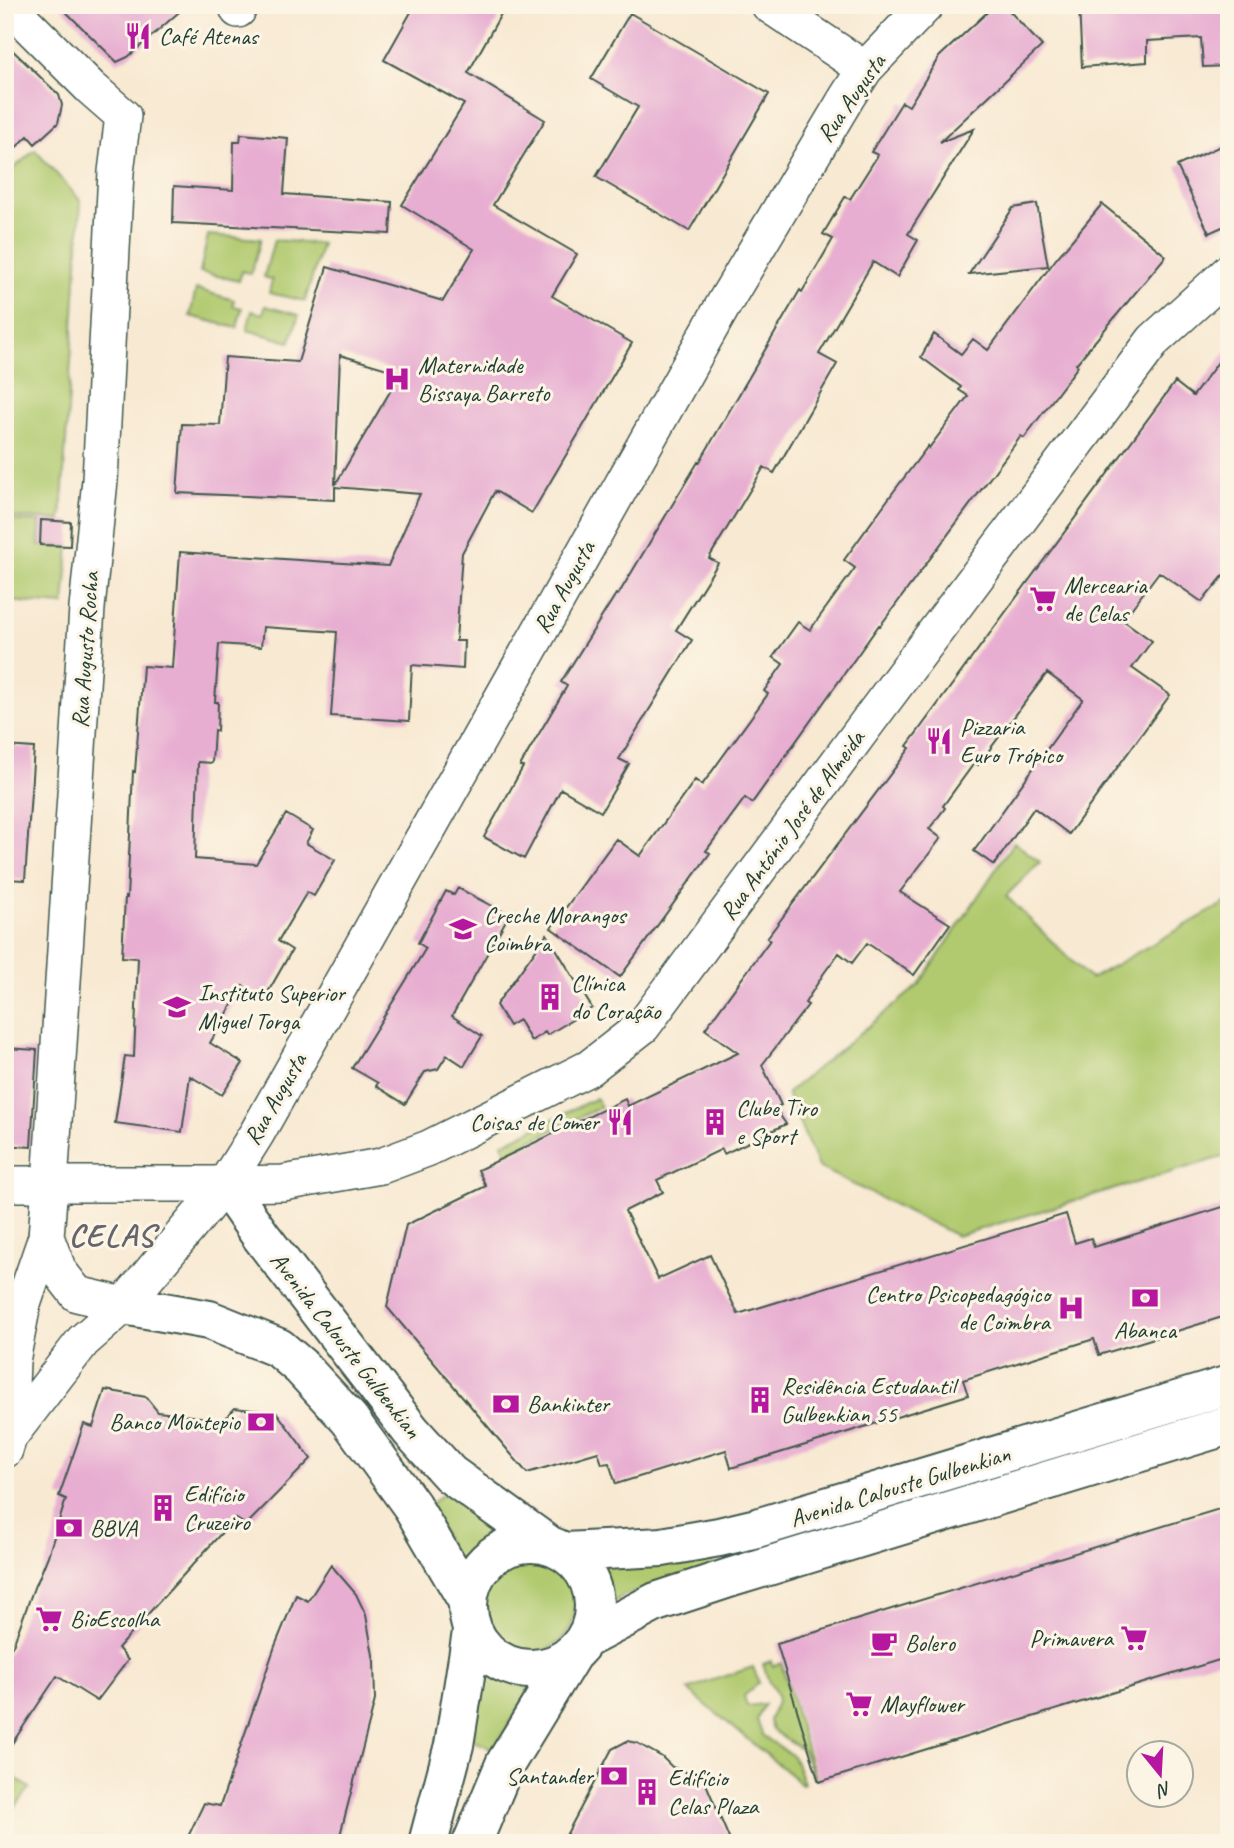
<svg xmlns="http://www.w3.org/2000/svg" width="1234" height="1848" viewBox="0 0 1234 1848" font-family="Caveat,sans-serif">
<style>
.green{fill:#b1ca70;stroke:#688452;stroke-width:2}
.building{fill:#e7aed1;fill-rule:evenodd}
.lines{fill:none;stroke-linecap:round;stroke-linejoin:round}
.minor-casing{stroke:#40574c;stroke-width:38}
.major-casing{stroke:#40574c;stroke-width:42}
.minor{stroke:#fff;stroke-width:35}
.major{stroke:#fff;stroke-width:38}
.labels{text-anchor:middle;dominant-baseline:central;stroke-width:6;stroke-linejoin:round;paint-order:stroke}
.poi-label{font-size:24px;fill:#1f3d34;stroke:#fcf5e5;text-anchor:start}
.street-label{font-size:24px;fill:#1f3d34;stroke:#fcf5e5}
.district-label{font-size:32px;font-weight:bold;letter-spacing:2px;fill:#65656b;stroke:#fcf5e5}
</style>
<rect width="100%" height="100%" fill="#fcf5e5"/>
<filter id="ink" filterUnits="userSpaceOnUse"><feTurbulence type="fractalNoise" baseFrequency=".0143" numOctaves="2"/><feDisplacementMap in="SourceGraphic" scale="14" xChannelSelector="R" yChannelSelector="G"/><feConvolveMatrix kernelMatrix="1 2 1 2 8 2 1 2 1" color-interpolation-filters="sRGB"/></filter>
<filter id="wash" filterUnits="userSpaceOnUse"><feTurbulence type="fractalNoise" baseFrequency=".00686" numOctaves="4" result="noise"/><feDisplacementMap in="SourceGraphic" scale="28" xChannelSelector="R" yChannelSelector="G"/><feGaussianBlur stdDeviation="1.57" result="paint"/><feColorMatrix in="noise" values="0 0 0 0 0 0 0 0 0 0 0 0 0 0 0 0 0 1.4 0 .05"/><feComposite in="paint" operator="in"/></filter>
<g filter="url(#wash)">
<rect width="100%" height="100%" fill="#f8e9d2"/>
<path class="green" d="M35 150 81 201 61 520 5 517V176Z
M208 235 261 239 251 274 242 271 239 281 200 272Z
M274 240 322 244 305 301 269 293 272 280 264 277Z
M196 289 234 300 233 306 242 308 237 328 190 316Z
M265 306 299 315 290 342 247 330 252 311 263 314Z
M5 520 40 522 39 545 69 547 64 605 6 601Z
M1014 842 1040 862 1006 896 1090 979 1229 901V1155L957 1236 818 1167 787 1093 919 985Z
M596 1098 601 1107 506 1153 502 1144Z
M447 1491 507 1531C487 1542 473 1553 459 1570L430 1504Z
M709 1554 714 1567 625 1595 609 1605 606 1585 594 1563Z
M483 1607a46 46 0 1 1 92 0a46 46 0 1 1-92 0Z
M771 1661 773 1666 781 1663 815 1778H814L803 1751 772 1730 769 1720 778 1700 776 1693 769 1682 763 1664Z
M477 1667C496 1681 508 1684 531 1687L494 1749 471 1740Z
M753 1667 759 1683 744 1696 747 1706 764 1704 757 1720 763 1736 793 1756 804 1783 802 1784 688 1690 707 1682Z
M5 1771 30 1788 5 1820Z"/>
<g id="blocks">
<path class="building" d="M59 5H187L128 57 117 62Z
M415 5H506L468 73 545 120 493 205 577 254 552 296 632 343 532 513 495 491 462 553 456 641H464L463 669 412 665 409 721 331 716 337 632 263 627 261 647 219 644 215 702H218L217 731 214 730 212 763 198 762 195 859 256 864 286 814 313 830 306 843 335 860 314 896 307 892 278 941 292 950 264 999 243 986 210 1043 243 1063 222 1095 190 1076 182 1132 115 1123 125 1056 134 1057 138 958 122 957 125 897 127 898 133 771 135 772 143 666 172 668 180 552 388 566 420 494 335 487V500L177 493 182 424 220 425 225 357 298 362 327 267 443 301 474 249 402 205 464 104 384 60ZM340 355 401 373 335 485Z
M995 5H1004L1042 46 940 142 974 129 908 234 918 240 897 277 873 262 819 354 837 364 774 473 764 467 709 558 718 563 676 630 692 640 619 759 629 764 601 812 561 789 524 859 484 837 523 767 520 766 567 686 561 682 616 594 618 595 698 462 699 463 800 290 802 292 833 239 823 234 845 197 850 199 878 155 871 152 902 102 909 106 939 57Z
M1079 5H1229V66L1203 67 1201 38 1147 41V62L1082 67Z
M630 13 769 94 689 231 596 177 638 107 591 79Z
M5 43 59 95 62 105 58 123 35 144 28 136 5 158Z
M241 134 288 138 284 194 392 202 390 234 173 223 174 186 233 190 234 142H240Z
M1229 142V224L1209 233 1177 166Z
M1037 204 1048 266 969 274 1013 208Z
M1102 204 1166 256 1076 364 1078 366 1024 438 1021 436 880 626 879 625 752 803 745 798 706 851 710 853 620 977 551 928 616 839 640 856 695 780 702 785 768 694 764 691 783 664 773 657 798 622 810 630 855 568 844 560 894 491 928 446 929 448 968 396 959 390 961 387 921 357 934 334 961 354 973 339 988 350 1056 259Z
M1229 347V569L1202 602 1159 572 1123 620 1152 641 1132 668 1170 695 1069 834 1034 808 994 865 974 851 1083 699 1047 673 978 765 975 762 943 806 945 808 929 829 941 838 900 892 950 924 914 975 867 943 852 963 839 953 824 973 805 1003 808 1005 762 1065 781 1105 775 1108 786 1124 724 1154 722 1149 657 1180 663 1192 625 1211 658 1279 710 1255 738 1314 1066 1214 1075 1243 1091 1238 1094 1247 1229 1205V1315L1099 1355 1094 1339 963 1380 968 1395 731 1468 726 1450 616 1484 609 1463 602 1464 598 1452 527 1473 387 1307 406 1225 486 1186 478 1170 625 1099 628 1106 738 1053 705 1029 770 940 767 938 910 748 907 746 1175 382 1193 396Z
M41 520 71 522 70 546 40 545Z
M5 746 34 748 25 880 5 879Z
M458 888 509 915 452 1016 482 1036 464 1066 447 1055 438 1069 425 1072 405 1104 376 1086 378 1083 352 1068 426 948 418 943 446 891 454 895Z
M547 934 592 1008 547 1035 545 1032 531 1041 519 1020 509 1026 496 1005Z
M5 1048 37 1050 31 1147 5 1145Z
M105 1390 146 1397 158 1412 224 1420 235 1408 277 1413 311 1459 246 1525 235 1518 138 1625 118 1648 128 1660 97 1701 57 1676 5 1754V1657L13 1645 36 1582 37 1583 48 1556 66 1499 59 1496 84 1424 93 1427Z
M1229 1506V1657L819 1782 777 1644Z
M331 1565 356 1594 366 1615 374 1661 375 1700 338 1843H185L204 1803 220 1806 275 1646 296 1595 308 1601Z
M627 1741 637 1743 662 1757 672 1767 704 1779 731 1843H562L612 1749Z"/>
</g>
</g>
<g filter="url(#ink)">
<use href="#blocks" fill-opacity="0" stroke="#40574c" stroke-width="2"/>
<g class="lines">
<defs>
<path id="minor" d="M769 5 865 69
M238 10V5
M5 1184C78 1184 152 1184 225 1184L124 1305 77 1294 59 1271 46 1237 50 1184 87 608 100 480 116 172 123 116 91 88 8 5
M225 1184 283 1183 381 1166 429 1148 589 1068 643 1026 867 723 1154 340 1229 272
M225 1184 257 1133 725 302 847 97 865 69 926 5
M9 1437 83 1341 124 1305
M5 1450 9 1437 12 1361 23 1304 46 1237"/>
<path id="major" d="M225 1184 261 1236 411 1431 450 1474 547 1544
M124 1305 209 1320 279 1348 301 1367 349 1419 412 1506 467 1600
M468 1606a63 63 0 1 1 126 0a63 63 0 1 1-126 0Z
M565 1552 662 1547 719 1537 757 1528 1229 1385
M585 1639 656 1602 732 1577 1229 1425
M428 1843 454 1745 472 1632
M472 1843 505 1764 572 1654"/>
</defs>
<use href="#minor" class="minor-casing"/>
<use href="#major" class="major-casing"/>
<use href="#minor" class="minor"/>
<use href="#major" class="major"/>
</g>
</g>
<defs>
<symbol id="restaurant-bare" viewBox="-9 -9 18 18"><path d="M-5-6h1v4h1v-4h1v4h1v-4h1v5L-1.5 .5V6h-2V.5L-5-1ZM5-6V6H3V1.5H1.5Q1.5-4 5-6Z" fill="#b5179e" stroke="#fcf5e5" stroke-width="2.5" paint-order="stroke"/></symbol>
<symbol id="hospital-bare" viewBox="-9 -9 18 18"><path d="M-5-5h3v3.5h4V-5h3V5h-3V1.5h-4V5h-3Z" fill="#b5179e" stroke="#fcf5e5" stroke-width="2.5" paint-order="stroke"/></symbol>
<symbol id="supermarket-bare" viewBox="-9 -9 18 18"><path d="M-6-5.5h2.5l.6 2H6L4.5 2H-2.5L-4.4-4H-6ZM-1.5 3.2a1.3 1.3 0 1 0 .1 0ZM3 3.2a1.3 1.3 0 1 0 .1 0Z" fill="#b5179e" stroke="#fcf5e5" stroke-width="2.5" paint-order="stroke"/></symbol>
<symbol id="school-bare" viewBox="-9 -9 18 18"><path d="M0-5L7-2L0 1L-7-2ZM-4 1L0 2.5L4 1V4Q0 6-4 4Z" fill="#b5179e" stroke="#fcf5e5" stroke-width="2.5" paint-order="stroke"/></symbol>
<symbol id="building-bare" viewBox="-9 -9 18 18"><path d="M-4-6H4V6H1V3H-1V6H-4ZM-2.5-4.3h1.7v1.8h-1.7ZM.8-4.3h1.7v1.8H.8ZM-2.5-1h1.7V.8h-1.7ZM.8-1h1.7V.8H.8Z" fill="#b5179e" stroke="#fcf5e5" stroke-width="2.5" paint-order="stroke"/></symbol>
<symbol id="university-bare" viewBox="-9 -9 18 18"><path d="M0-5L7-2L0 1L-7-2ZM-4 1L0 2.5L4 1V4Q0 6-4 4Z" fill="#b5179e" stroke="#fcf5e5" stroke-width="2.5" paint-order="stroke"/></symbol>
<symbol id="bank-bare" viewBox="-9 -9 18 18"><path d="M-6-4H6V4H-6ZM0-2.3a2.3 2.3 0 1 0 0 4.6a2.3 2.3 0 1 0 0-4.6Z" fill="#b5179e" stroke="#fcf5e5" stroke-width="2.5" paint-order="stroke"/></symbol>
<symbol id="cafe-bare" viewBox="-9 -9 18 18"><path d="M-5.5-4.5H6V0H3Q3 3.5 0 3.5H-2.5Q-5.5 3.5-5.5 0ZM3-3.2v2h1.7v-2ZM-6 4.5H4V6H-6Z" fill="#b5179e" stroke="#fcf5e5" stroke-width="2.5" paint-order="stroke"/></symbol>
</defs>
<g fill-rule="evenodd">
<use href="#restaurant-bare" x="119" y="17" width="38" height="38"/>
<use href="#hospital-bare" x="378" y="360" width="38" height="38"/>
<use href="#supermarket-bare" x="1024" y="580" width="38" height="38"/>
<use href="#restaurant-bare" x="920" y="722" width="38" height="38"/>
<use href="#school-bare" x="444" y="910" width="38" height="38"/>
<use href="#building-bare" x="531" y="978" width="38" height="38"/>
<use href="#university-bare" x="158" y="988" width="38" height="38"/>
<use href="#restaurant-bare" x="601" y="1103" width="38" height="38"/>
<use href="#building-bare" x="696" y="1103" width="38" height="38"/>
<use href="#bank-bare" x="1126" y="1279" width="38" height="38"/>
<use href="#hospital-bare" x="1052" y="1289" width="38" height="38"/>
<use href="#building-bare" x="741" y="1381" width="38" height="38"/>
<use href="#bank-bare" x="487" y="1385" width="38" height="38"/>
<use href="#bank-bare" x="242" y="1403" width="38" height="38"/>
<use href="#building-bare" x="144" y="1489" width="38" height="38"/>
<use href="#bank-bare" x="50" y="1509" width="38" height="38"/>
<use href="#supermarket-bare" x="30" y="1600" width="38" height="38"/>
<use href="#supermarket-bare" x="1115" y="1619" width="38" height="38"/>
<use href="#cafe-bare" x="865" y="1624" width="38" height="38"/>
<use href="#supermarket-bare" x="840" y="1685" width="38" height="38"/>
<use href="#bank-bare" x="595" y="1757" width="38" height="38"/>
<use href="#building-bare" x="628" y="1773" width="38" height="38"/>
</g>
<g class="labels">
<g class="poi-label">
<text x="159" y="36">Café Atenas</text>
<text x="418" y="365">Maternidade<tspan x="418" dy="28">Bissaya Barreto</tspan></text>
<text x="1064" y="585">Mercearia<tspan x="1064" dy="28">de Celas</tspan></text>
<text x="960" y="727">Pizzaria<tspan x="960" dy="28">Euro Trópico</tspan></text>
<text x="484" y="915">Creche Morangos<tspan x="484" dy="28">Coimbra</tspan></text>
<text x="571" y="983">Clínica<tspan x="571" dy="28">do Coração</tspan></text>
<text x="198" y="993">Instituto Superior<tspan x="198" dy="28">Miguel Torga</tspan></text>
<text x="736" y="1108">Clube Tiro<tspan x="736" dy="28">e Sport</tspan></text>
<text x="599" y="1122" text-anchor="end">Coisas de Comer</text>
<text x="1050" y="1294" text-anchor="end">Centro Psicopedagógico<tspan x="1050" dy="28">de Coimbra</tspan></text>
<text x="1145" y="1330" text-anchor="middle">Abanca</text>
<text x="781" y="1386">Residência Estudantil<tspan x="781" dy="28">Gulbenkian 55</tspan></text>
<text x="527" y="1404">Bankinter</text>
<text x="240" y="1422" text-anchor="end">Banco Montepio</text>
<text x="184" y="1494">Edifício<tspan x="184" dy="28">Cruzeiro</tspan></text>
<text x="90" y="1528">BBVA</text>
<text x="70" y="1619">BioEscolha</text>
<text x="1113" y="1638" text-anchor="end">Primavera</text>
<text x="905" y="1643">Bolero</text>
<text x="880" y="1704">Mayflower</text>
<text x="593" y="1776" text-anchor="end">Santander</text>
<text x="668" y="1778">Edifício<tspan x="668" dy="28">Celas Plaza</tspan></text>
</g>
<g class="street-label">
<text transform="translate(851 98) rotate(-55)">Rua Augusta</text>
<text transform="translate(564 587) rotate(-61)">Rua Augusta</text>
<text transform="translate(85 650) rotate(-86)">Rua Augusto Rocha</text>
<text transform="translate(792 825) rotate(-54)">Rua António José de Almeida</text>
<text transform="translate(275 1099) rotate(-60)">Rua Augusta</text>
<text transform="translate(346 1345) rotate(52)">Avenida Calouste Gulbenkian</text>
<text transform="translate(900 1486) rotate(-17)">Avenida Calouste Gulbenkian</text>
</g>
<g class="district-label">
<text x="112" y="1235">CELAS</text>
</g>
</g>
<rect width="1234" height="1848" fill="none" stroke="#fcf5e5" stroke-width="28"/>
<g transform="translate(1160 1774) rotate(162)"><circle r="33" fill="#fcf5e5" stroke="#a4ab9e" stroke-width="2"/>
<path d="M0-5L12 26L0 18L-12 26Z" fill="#b5179e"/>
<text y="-10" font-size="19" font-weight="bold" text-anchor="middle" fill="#1f3d34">N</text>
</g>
</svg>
